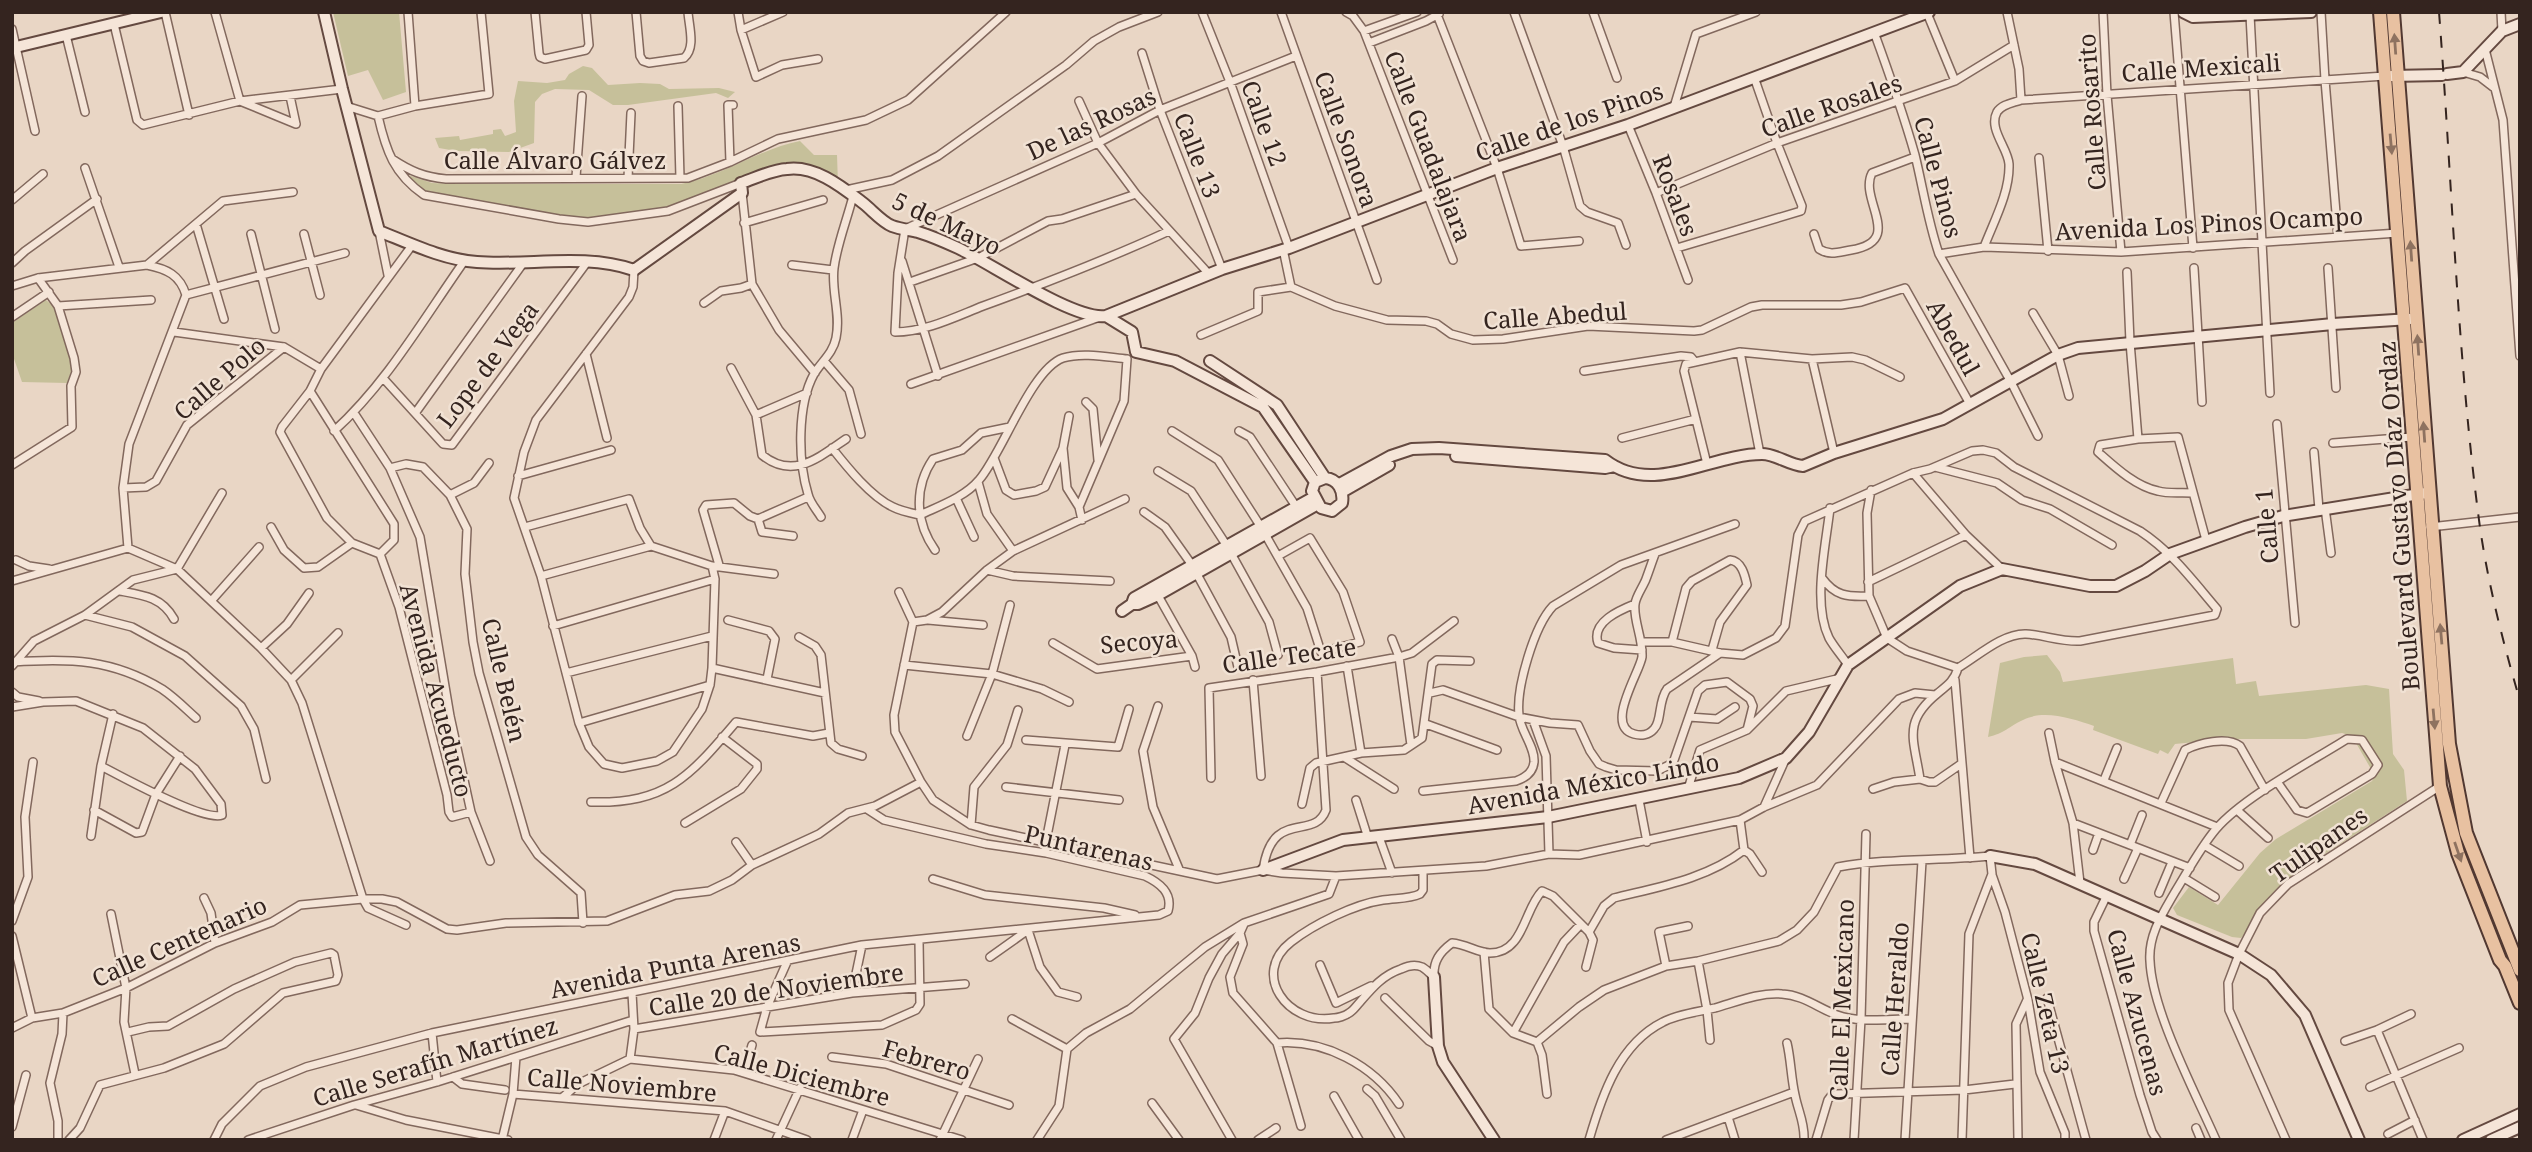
<svg xmlns="http://www.w3.org/2000/svg" width="2532" height="1152" viewBox="0 0 2532 1152" font-family="'Noto Serif',serif">
<style>
.green{fill:#c6c09a}
.lines{fill:none;stroke-linecap:round;stroke-linejoin:round}
.street-casing{stroke:#82685d;stroke-width:10}
.secondary-casing{stroke:#644940;stroke-width:14}
.primary-casing{stroke:#513831;stroke-width:16}
.street{stroke:#f5e5d8;stroke-width:7}
.secondary{stroke:#f5e5d8;stroke-width:10}
.primary{stroke:#e8c1a1;stroke-width:12}
.rail{stroke:#34241f;stroke-width:2;stroke-dasharray:12 12;stroke-linecap:butt}
.oneway{fill:#8e7260}
.labels{text-anchor:middle;dominant-baseline:central;stroke-width:5;stroke-linejoin:round;paint-order:stroke}
.street-label{font-size:24px;fill:#34241f;stroke:#f1e2d4}
</style>
<rect width="100%" height="100%" fill="#e9d6c5"/>
<path class="green" d="M333 12H399L406 92 383 100 368 70 348 76Z
M583 66 592 68 608 85 640 83 660 84 669 89 719 88 735 92 728 98 716 93 628 105H613L589 90 555 89 542 94 535 102 534 143 509 152 456 151 439 148 435 138 459 136 460 140 493 134V130L501 129 505 136 516 132 514 101 518 81 547 83 565 80 569 74Z
M800 141 814 155H837L838 184 814 167 796 163 777 164 698 201 653 212 586 221 425 192 411 183 405 174 432 183 458 184H681C723 176 759 149 800 141Z
M46 300 54 307 57 315 73 366 67 383 22 382 12 353V323Z
M2047 655 2060 672 2063 682 2233 658 2236 684 2256 681 2259 696 2366 685 2389 689 2393 754 2404 770 2407 801 2306 866 2272 899 2241 938 2232 937 2177 915 2173 908 2189 887 2218 905 2260 853 2276 839 2372 781 2375 776 2352 736 2342 733 2306 739H2225L2175 744 2168 754 2160 750 2158 754 2093 730 2094 726C2073 719 2044 709 2023 720 2008 727 2005 733 1988 737L2000 663 2024 657Z"/>
<g class="lines">
<defs>
<path id="street" d="M165 12 189 115
M215 12 240 101 296 124
M408 12 415 106
M535 12 539 53 540 57 545 59 586 50 589 45 586 12
M636 12 640 56 643 61 649 63 684 58C696 48 689 27 688 12
M738 12 741 30 756 77 782 65 818 59
M1202 12 1230 82 1289 248
M1281 12 1377 280
M1346 12 1353 16 1364 31 1453 260
M1436 12 1497 168 1521 246 1579 241
M1514 12 1563 146 1580 206 1587 212 1618 223 1626 245
M1593 12 1617 78
M2007 12 2019 69 2021 100
M2103 12 2107 95 2121 252
M2174 12 2193 248
M2321 12 2325 80 2338 237
M2501 12 2502 31
M1927 13 1955 81
M2250 15 2270 393
M114 24 137 120 143 125 240 101 342 89
M12 29 35 131
M741 30 783 12
M1364 31 1417 12
M1874 32C1889 73 1903 113 1915 155 1923 188 1928 222 1939 254L2011 382 2038 436
M66 35 85 112
M1369 43 1426 21 1439 14
M2485 49 2503 120 2520 356
M1142 53 1160 110 1222 269
M2463 72 2480 77 2493 87
M290 96 296 124
M1079 101 1098 143 1136 194 1209 274
M346 106 378 116 415 106 489 94 481 12
M678 106 680 178
M1674 107 1696 34 1756 12
M378 116C386 151 394 174 424 195L559 219 588 222 668 211 741 183
M1628 125 1656 193 1688 280
M2039 158 2048 251
M392 159C410 171 424 177 446 179L688 178 730 162 778 139 866 120 908 100 1006 12
M730 162 728 105H733
M85 168 119 267
M576 177 582 96
M628 178 631 113
M846 190 892 180 938 156 1066 65 1094 41 1119 27 1158 12
M742 193 752 284 779 330 815 373
M1656 193 1777 143 1955 81 2014 45
M12 200 43 174
M744 223 823 200
M196 224 224 319
M379 231 388 275
M1169 231C1108 259 1046 283 983 306 955 317 925 332 895 332L898 273 905 229 1098 143 1160 110 1296 56
M251 234 275 329
M304 234 320 295
M1814 234 1819 249C1830 256 1839 252 1851 250 1906 241 1858 200 1872 173L1915 157
M1984 247C1994 221 2010 192 2009 164 2008 148 1988 129 1997 112 2002 104 2013 103 2021 100L2385 76
M1677 248 1801 211 1802 206 1777 143 1754 77
M1283 249 1291 287
M1939 254 1984 247 2121 252 2398 233
M902 261 938 376
M12 263 25 251 97 199
M792 265 833 270
M2194 268 2202 402
M2328 268 2336 388
M634 270 633 287 629 297 536 420 524 452 514 498 541 576 579 723 589 747 604 764 622 768 657 761 673 752 702 709 710 685 712 668 715 579 712 566
M2127 272 2130 342 2138 439
M910 282 978 258 1048 221 1062 219 1136 194
M12 286 38 278 147 265 223 201 293 192
M1291 287 1335 306 1387 320 1426 321 1437 324 1451 334 1473 340 1503 339 1588 326 1694 331 1702 330 1751 307 1762 305H1841L1861 302 1905 288 1970 404
M186 295 345 253
M704 303 721 291 741 288 752 284
M58 306 151 300
M2033 313 2058 355 2069 396
M12 317 49 292
M174 332 284 347 321 369
M1201 335 1258 311V292L1291 287
M1740 352 1760 454
M586 354 607 438
M1812 359 1834 453
M825 362 849 390 861 434
M731 368 756 415 762 455C793 480 818 458 846 439
M1584 371 1681 356 1691 357 1695 362
M383 378 443 444 452 445 588 261
M911 384 1097 318
M310 391 394 524V540L380 554
M1086 402 1093 409 1098 460
M416 412 524 262
M354 413 390 468 420 537 450 716 471 812 490 861
M756 415 807 393
M1069 416 1063 448 1067 488 1079 507
M2277 424 2295 623
M334 431C387 383 424 318 465 260
M1172 431 1218 460 1261 527 1307 608 1321 652 1360 642 1343 592 1310 538 1278 556
M1239 431 1250 437 1297 508
M1622 438 1696 419
M2333 443 2412 437
M832 448C847 467 871 497 893 507 901 511 911 513 920 515
M2314 452 2319 509
M994 458 1006 490 1014 495 1036 491 1045 487 1063 448
M1707 464 1684 371 1686 364 1740 352 1812 359 1852 357 1865 360 1900 377
M12 465 72 427 71 386 76 372 74 358 58 306 38 278
M1935 467 1997 483 2022 500 2050 509 2112 545
M390 468 406 464 423 467 450 495 467 529 465 574 473 642 479 673 526 837 538 855 581 893 583 923
M1158 471 1191 491 1227 546 1269 622 1278 655
M1913 473 1966 535 2002 569
M518 476 611 450
M978 482 987 514 1013 551
M123 488 146 487 156 481 187 425 284 347
M1871 490 1867 513 1869 596 1887 638 1907 651 1958 668
M2192 493C2181 492 2169 494 2158 491 2135 486 2115 467 2098 452L2100 445 2138 439 2178 437 2206 540
M450 495 474 483 489 463
M956 498 974 537
M1830 508C1826 545 1812 603 1829 638 1834 647 1842 656 1848 665
M2325 508 2331 553
M1144 512 1165 527 1192 565 1231 637 1238 667
M920 515C939 506 965 497 979 480 1002 454 1031 369 1063 358 1082 352 1107 357 1127 359
M821 517C817 510 810 503 808 494 798 461 797 405 814 374 822 361 833 353 836 338 841 314 831 291 834 268 837 244 847 220 853 196
M758 519 762 532 793 536
M1082 520 1079 507 1124 401 1127 359
M271 527 284 550 304 568 318 567 352 543
M525 527 629 499 640 528 651 546 712 566 774 574
M2430 527 2520 517
M128 548 177 569 261 648 291 680 302 703 363 899 368 908 406 925
M128 548 123 488 129 444 186 295C180 275 167 269 147 265
M935 550C915 522 914 487 933 459L962 450 981 433 1010 427
M380 554 352 543 327 518 280 432 282 427 310 391 321 369 413 244
M380 554 399 607 447 795 449 812 452 817 471 812
M1655 554C1652 562 1649 571 1646 579 1643 587 1636 596 1635 604 1633 620 1643 638 1642 657 1640 672 1604 726 1634 734 1641 736 1649 735 1654 729 1662 721 1658 701 1667 689L1720 653
M16 560 29 566 49 569
M719 565 703 510 706 505 734 503 750 516 758 519 808 497
M987 570 1013 576 1110 581
M541 576 651 546
M1822 578C1835 596 1847 597 1869 596
M12 581 128 548
M1868 582 1966 535
M120 591C143 595 162 597 174 619
M899 592 913 622 894 715 895 732 921 782 933 800 971 825 989 830 1217 879 1263 870 1282 873 1336 876 1486 866 1549 854 1579 855 1740 820 1764 807 1817 785 1899 699 1915 693 1935 695
M1156 592 1192 656 1195 667
M212 600 259 547
M1635 604C1620 610 1591 622 1598 643L1614 648 1642 650
M85 615 132 627 185 656 241 706 254 729 266 779
M728 620 769 631 775 639 767 679
M928 620 983 625
M913 622 927 620 942 612 987 570 1013 551 1125 499
M553 626 715 579
M799 637 815 646 821 655 831 743 838 749 862 756
M1392 639 1399 657 1411 745
M1643 642H1672L1720 653 1743 655 1776 638 1785 626 1798 535 1805 521 1913 473 1930 469 1972 451 1983 450 1996 453 2014 467 2140 531C2172 552 2193 581 2217 609L2215 615 2080 641C2061 642 2044 635 2026 634 2003 633 1978 656 1958 668
M1672 642 1686 588 1692 581 1730 560C1742 561 1745 576 1747 585L1720 622 1712 650
M1053 643 1097 669 1192 656
M261 648 287 624 309 593
M13 662C70 658 112 659 162 689 174 697 185 708 196 718
M904 665 992 674 1042 689 1069 702
M12 666 34 641 85 615 133 580 177 569 222 493
M1347 666 1361 753
M712 668 825 693
M566 673 712 636
M291 680 338 633
M1253 680 1261 776
M1955 680 1970 858
M12 692 18 697 39 701
M1430 693 1443 690 1519 717 1550 723 1578 725 1590 751 1599 764 1606 767 1616 770 1657 771 1673 763 1698 691 1705 685 1727 682 1750 699 1753 706 1747 730
M1158 706 1143 751 1153 807 1179 869
M12 707 43 702 76 701 143 728 195 769 221 804 222 815C204 822 122 777 101 766
M1689 717 1717 719 1735 707
M1533 720 1546 756 1549 854
M579 723 710 685
M1426 724 1497 750
M2049 733 2055 762 2073 823 2080 883
M967 736 992 674 1010 605
M1026 740 1118 747 1129 709
M1344 757 1394 789
M2055 762 2217 827
M1211 778 1209 688 1317 672 1399 657 1412 653 1454 621
M1920 779C1914 739 1902 722 1938 693 1948 685 1954 681 1958 668
M2104 780 2117 748
M1006 787 1119 800
M1688 789 1700 750 1747 730 1786 691 1841 678
M1873 789 1894 782 1920 779 1929 782H1935L1961 764
M1423 791 1516 781C1525 778 1533 773 1534 762 1535 746 1520 731 1519 715 1516 688 1534 626 1553 606L1621 565 1735 524
M1356 800 1368 838
M1639 800 1647 842
M591 802C667 804 690 776 736 722L813 736 829 733
M2161 803 2185 750C2199 743 2227 736 2240 746L2265 790
M1302 804 1310 768 1316 763 1361 753 1404 750 1422 738 1432 664 1437 660 1470 661
M1764 807 1786 758
M94 810 136 833 142 832 156 794 180 756
M2238 811 2268 838
M1740 820 1744 850
M685 823 741 789 757 769V764L722 737
M2073 823 2190 868
M971 825 974 787 1007 745 1018 710
M91 836 101 766 113 714
M1379 837 1392 873
M736 842 752 865
M2130 845 2142 815
M2204 845 2239 866
M1744 850 1750 854 1762 872
M2093 850 2099 833
M1046 853V841L1065 745
M1263 870C1272 807 1314 842 1326 810L1317 672
M1423 871V890L1420 894C1409 899 1396 898 1383 900 1355 904 1314 924 1291 942 1250 974 1288 1026 1334 1018 1338 1018 1345 1016 1349 1013 1353 1011 1357 1005 1360 1002 1372 988 1383 975 1401 969 1407 966 1415 964 1422 967 1426 969 1430 974 1434 977
M1992 875 2005 912 2028 1000 2040 1072 2065 1133V1140
M2184 878 2215 897
M933 879 985 895 1104 908 1135 915
M2124 879 2138 848
M2159 893 2172 862
M2107 895 2094 922V931L2140 1095 2152 1132 2157 1140
M204 898 211 913 215 943
M111 914 126 988 124 1022 135 1074
M12 921 28 877 25 817 33 762
M1589 932 1604 906 1614 898C1658 887 1707 879 1744 850
M1240 933 1243 944 1230 977 1233 993 1277 1043 1301 1126
M12 936 32 1018
M1484 952 1489 1009 1513 1033 1537 1042
M990 957 1028 930 1040 967 1058 992 1077 997
M1698 961 1707 1010 1710 1040
M787 962 767 1007 760 1032 882 1025 916 1010 920 1004 919 941
M1320 965 1336 1003 1371 986
M1666 966 1659 932 1688 926
M1434 977C1433 961 1440 952 1452 943 1466 944 1478 953 1490 953 1524 953 1524 909 1542 891L1553 896 1589 932 1593 940 1586 967
M852 993 862 945
M1385 998 1429 1041 1438 1046
M2047 998 2086 1140
M1012 1019 1067 1049
M12 1028 32 1018 63 1013 126 988 215 943 272 922 300 905 363 899H382L397 902 447 929 457 930 506 923 607 921 675 895 709 891 732 880 752 865 819 834 848 813 875 806 921 782
M634 1029 852 993 965 984
M2377 1030 2423 1140
M432 1033 437 1082
M1513 1033 1564 942 1581 924
M2345 1041 2377 1030 2411 1014
M1537 1042 1579 1007 1604 990 1666 966 1698 961 1779 941 1797 930 1814 912 1838 867C1887 858 1939 861 1990 856L1992 874 1969 934 1962 1140
M1537 1042 1542 1055 1547 1094
M1277 1043C1324 1039 1373 1065 1399 1104
M1787 1043C1791 1060 1791 1078 1795 1095 1798 1111 1805 1123 1804 1140
M832 1057 886 1064 1009 1105
M630 1059 734 1070 962 1140
M630 1059 634 1029 632 993
M744 1073 752 1045
M453 1077 462 1084 505 1090
M2370 1087 2459 1048
M1367 1089 1375 1096 1401 1140
M513 1094 725 1111 807 1140
M1334 1096 1359 1140
M563 1097 578 1084 630 1059
M1152 1103 1179 1140
M356 1105 406 1120 508 1140
M1728 1117 1735 1140
M12 1127 26 1075
M2196 1128 2201 1140
M2388 1134 2415 1120
M58 1140V1121L50 1083 62 1034 63 1013
M69 1140 80 1128 100 1085 164 1068 224 1044 283 993 336 981 338 975 334 955 331 953 295 962 234 989 168 1026 149 1027 128 1032
M214 1140 222 1124 260 1086 306 1067 432 1033 862 945 1159 915 1168 911C1173 893 1160 883 1145 876L1046 853 986 844 884 820 867 809
M248 1140 354 1105 437 1082 633 1020
M502 1140 513 1094 516 1057
M714 1140 725 1111
M776 1140 800 1088
M852 1140 863 1110
M940 1140 978 1059
M1037 1140 1059 1106 1067 1049 1086 1033 1130 1009 1205 947 1244 923 1329 894 1336 876
M1232 1140 1174 1039 1195 1013 1209 978 1222 954 1240 933 1244 924
M1258 1140 1276 1128
M1589 1140C1602 1095 1619 1044 1663 1022 1678 1014 1698 1012 1715 1008 1736 1002 1760 992 1782 994 1803 995 1818 1008 1837 1015 1859 1023 1887 1019 1911 1019
M1666 1140 1794 1092
M1816 1140 1828 1100 1831 1096 1837 1094 1964 1090 2015 1084
M1854 1140 1861 1019 1866 834
M1905 1140 1922 861
M2018 1140 2016 1024 2027 1000
M2216 1140C2195 1092 2152 1011 2150 961 2148 935 2163 913 2175 892 2188 871 2200 848 2216 829 2245 796 2309 763 2347 739L2362 740 2378 765 2372 774 2307 813 2297 810 2278 783
M2286 1140 2229 1010 2228 983 2239 954 2260 913 2288 884 2440 786"/>
<path id="secondary" d="M324 12 342 89 379 231C409 243 444 260 477 262 529 266 584 253 634 270L742 193 741 183C756 178 771 170 787 169 815 165 842 187 863 203 872 210 882 222 892 226 900 229 910 230 918 232 931 236 945 242 958 248 990 263 1075 321 1106 316L1222 269 1289 248 1497 168 1628 125 1929 12
M2183 12 2193 17 2311 12
M12 48 161 12
M2447 74 2463 72 2502 31 2520 24
M2391 76 2442 75
M1106 316 1132 332 1136 352 1175 361 1263 407 1315 482
M1210 361 1277 405 1325 478
M1456 456 1605 468 1614 466
M1325 478C1338 479 1344 491 1342 503L1332 511 1321 508 1312 491 1315 482Z
M1338 485 1391 456 1412 449 1439 448 1605 460C1653 497 1710 454 1762 454 1776 454 1789 465 1803 466L1834 453 1943 419 2058 355 2078 348 2333 324 2410 319
M1342 492 1389 465
M1132 604H1138L1158 595 1318 504
M1122 611 1132 604 1134 598 1314 497
M1990 856 2035 864 2239 954 2271 975 2305 1015 2359 1140
M1263 870 1343 840 1548 817 1739 778 1786 758 1809 732 1848 665 1960 586 2002 569 2090 586H2116L2145 571 2170 554 2245 527 2283 516 2426 493
M1434 977 1438 1046 1443 1062 1494 1140
M2463 1140 2520 1114
M2491 1140 2520 1127"/>
<path id="primary" d="M2380 12 2440 786 2458 853 2500 960 2505 966 2520 1003
M2393 12 2449 744 2466 833 2520 970"/>
</defs>
<use href="#street" class="street-casing"/>
<use href="#secondary" class="secondary-casing"/>
<use href="#primary" class="primary-casing"/>
<use href="#street" class="street"/>
<use href="#secondary" class="secondary"/>
<use href="#primary" class="primary"/>
<path class="rail" d="M2439 12C2452 180 2457 353 2479 520 2487 581 2503 642 2520 701"/>
</g>
<defs><path id="oneway-solid" d="M-6-.8H1V-3.2L6.5 0L1 3.2V.8H-6Z" transform="scale(1.75)"/></defs>
<g class="oneway">
<use href="#oneway-solid" transform="translate(2395 44) rotate(-94)"/>
<use href="#oneway-solid" transform="translate(2391 144) rotate(85)"/>
<use href="#oneway-solid" transform="translate(2411 251) rotate(-94)"/>
<use href="#oneway-solid" transform="translate(2418 345) rotate(-94)"/>
<use href="#oneway-solid" transform="translate(2424 432) rotate(-94)"/>
<use href="#oneway-solid" transform="translate(2441 634) rotate(-95)"/>
<use href="#oneway-solid" transform="translate(2434 719) rotate(85)"/>
<use href="#oneway-solid" transform="translate(2458 852) rotate(71)"/>
</g>
<g class="labels">
<g class="street-label">
<text transform="translate(2201 67) rotate(-4)">Calle Mexicali</text>
<text transform="translate(1831 105) rotate(-19)">Calle Rosales</text>
<text transform="translate(2091 112) rotate(-94)">Calle Rosarito</text>
<text transform="translate(1569 121) rotate(-19)">Calle de los Pinos</text>
<text transform="translate(1091 123) rotate(-25)">De las Rosas</text>
<text transform="translate(1265 123) rotate(70)">Calle 12</text>
<text transform="translate(1347 139) rotate(70)">Calle Sonora</text>
<text transform="translate(1429 146) rotate(69)">Calle Guadalajara</text>
<text transform="translate(1198 155) rotate(69)">Calle 13</text>
<text x="555" y="159">Calle Álvaro Gálvez</text>
<text transform="translate(1939 177) rotate(75)">Calle Pinos</text>
<text transform="translate(1676 195) rotate(69)">Rosales</text>
<text transform="translate(947 223) rotate(25)">5 de Mayo</text>
<text transform="translate(2209 223) rotate(-3)">Avenida Los Pinos Ocampo</text>
<text transform="translate(1555 315) rotate(-4)">Calle Abedul</text>
<text transform="translate(1954 337) rotate(61)">Abedul</text>
<text transform="translate(487 364) rotate(-53)">Lope de Vega</text>
<text transform="translate(219 378) rotate(-41)">Calle Polo</text>
<text transform="translate(2398 516) rotate(-94)">Boulevard Gustavo Díaz Ordaz</text>
<text transform="translate(2266 526) rotate(-95)">Calle 1</text>
<text transform="translate(1139 641) rotate(-5)">Secoya</text>
<text transform="translate(1289 655) rotate(-8)">Calle Tecate</text>
<text transform="translate(505 680) rotate(77)">Calle Belén</text>
<text transform="translate(437 690) rotate(75)">Avenida Acueducto</text>
<text transform="translate(1593 783) rotate(-10)">Avenida México Lindo</text>
<text transform="translate(2318 844) rotate(-35)">Tulipanes</text>
<text transform="translate(1089 847) rotate(13)">Puntarenas</text>
<text transform="translate(179 941) rotate(-24)">Calle Centenario</text>
<text transform="translate(675 965) rotate(-11)">Avenida Punta Arenas</text>
<text transform="translate(776 989) rotate(-8)">Calle 20 de Noviembre</text>
<text transform="translate(1894 999) rotate(-86)">Calle Heraldo</text>
<text transform="translate(1841 1000) rotate(-88)">Calle El Mexicano</text>
<text transform="translate(2046 1003) rotate(77)">Calle Zeta 13</text>
<text transform="translate(2138 1012) rotate(75)">Calle Azucenas</text>
<text transform="translate(927 1059) rotate(16)">Febrero</text>
<text transform="translate(435 1061) rotate(-17)">Calle Serafín Martínez</text>
<text transform="translate(802 1074) rotate(15)">Calle Diciembre</text>
<text transform="translate(622 1084) rotate(5)">Calle Noviembre</text>
</g>
</g>
<rect width="2532" height="1152" fill="none" stroke="#34241f" stroke-width="28"/>
</svg>
